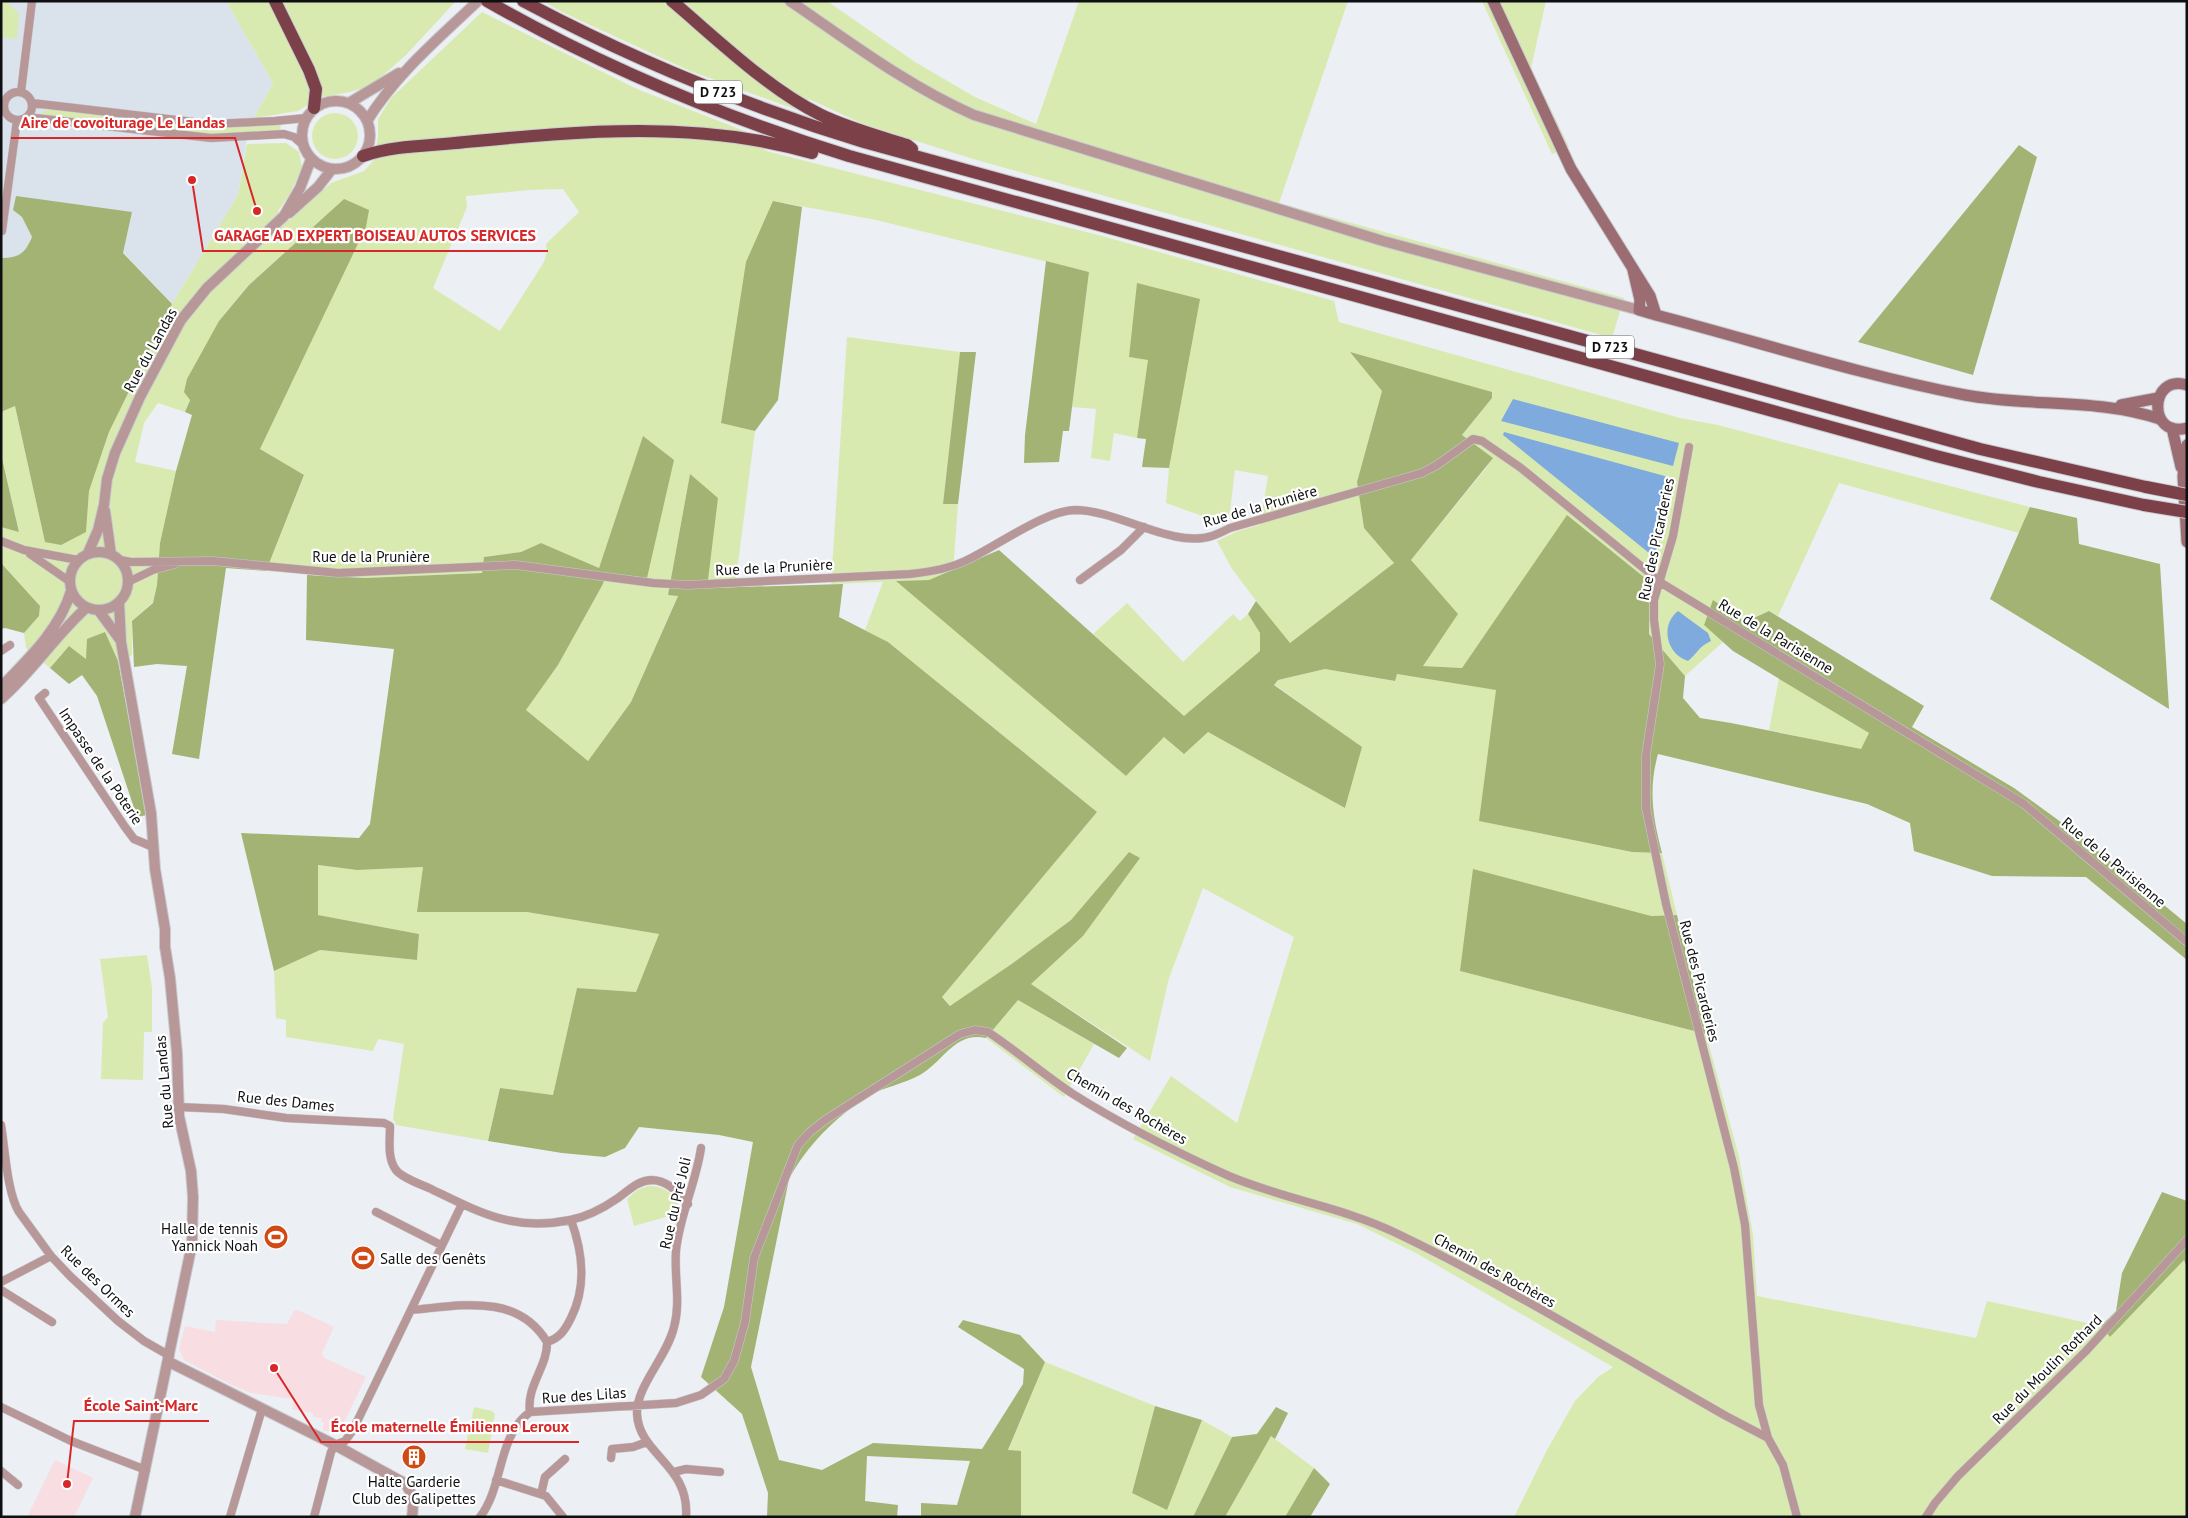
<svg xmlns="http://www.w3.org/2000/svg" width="2188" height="1518" viewBox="0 0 2188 1518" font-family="'PT Sans',sans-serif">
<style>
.built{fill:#dae2ec}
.industrial{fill:#f8dde2}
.green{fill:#d9eab1;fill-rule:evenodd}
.forest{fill:#a2b373}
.water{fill:#7eaadd}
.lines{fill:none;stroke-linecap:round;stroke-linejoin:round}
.minor-casing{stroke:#c8cbcf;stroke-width:9}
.tertiary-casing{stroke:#c8cbcf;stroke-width:12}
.secondary-casing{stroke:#c8cbcf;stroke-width:13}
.trunk-casing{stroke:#c8cbcf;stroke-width:14}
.minor{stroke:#b89799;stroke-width:8}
.tertiary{stroke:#b89799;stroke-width:10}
.secondary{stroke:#9b6c71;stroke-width:11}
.trunk{stroke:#7c4048;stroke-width:12}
.trunk-bridge-casing{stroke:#c8cbcf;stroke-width:14;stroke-linecap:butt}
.trunk-bridge{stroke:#7c4048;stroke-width:12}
.labels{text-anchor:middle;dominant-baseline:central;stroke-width:4.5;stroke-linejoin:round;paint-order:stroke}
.shield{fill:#fff;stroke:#565758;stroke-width:1}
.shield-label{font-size:14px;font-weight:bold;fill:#0e0f10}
.street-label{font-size:15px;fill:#0e0f10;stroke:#fff}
.poi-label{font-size:15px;fill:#0e0f10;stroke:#fff;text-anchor:end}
.leader{fill:none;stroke:#d62828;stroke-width:2}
.callout-dot{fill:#d62828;stroke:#fff;stroke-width:2}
.callout-label{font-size:16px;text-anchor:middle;font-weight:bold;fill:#d62828;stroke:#fff;stroke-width:4.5;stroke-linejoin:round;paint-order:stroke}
</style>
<rect width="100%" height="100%" fill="#eceff3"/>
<path class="built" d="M1 1H226L273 83 249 127 238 195 172 304 123 252 132 212 13 210 22 217 32 237 26 250 14 258H1Z"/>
<path class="industrial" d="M298 1310 334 1327 322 1353 324 1358 366 1377 343 1424 334 1431H323L324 1422H321L322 1418 313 1417V1413L292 1409 293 1399 251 1393 232 1385 184 1360 179 1349 185 1326 215 1332 216 1320 287 1324 294 1311Z
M55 1460 93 1478 74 1517H27Z"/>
<path class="green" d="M1 1H7L19 14 17 39 1 37Z
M226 1H456L406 55 370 87 345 93 321 97 298 111 254 118 273 83Z
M543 1H827L915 62 975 97 1036 124 1079 1H1348L1279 203 1624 298 1612 338 973 159 863 124 809 99 800 111 690 71 562 12Z
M1482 1H1546L1531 68 1569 147 1552 154Z
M482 12 637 89 752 134 766 151 1102 236 1334 301 1339 322 1680 418 1718 425 2030 507 2019 533 1839 483 1778 616 1769 611 1745 622 1713 601 1704 625 1723 642 1685 676 1649 634 1650 582 1567 516 1462 668 1423 666 1457 614 1411 560 1486 468 1492 458 1462 435 1492 398 1351 353 1382 391 1357 482 1364 528 1394 563 1289 644 1232 569 1217 541 1238 531 1260 525 1268 476 1235 470 1229 520 1205 517 1166 503 1169 468 1149 360 1137 438 1114 433 1110 461 1091 458 1096 409 1072 407 1089 272 876 220 773 201 721 422 755 431 735 587 706 588 707 582 690 474 668 595H678L631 702 588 761 526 710 558 665 603 584 606 572 647 578 643 437 599 568 541 543 521 552 484 557 482 573 365 578 266 571 304 476 260 449 366 227 344 199 249 285 219 321 185 412 158 403 144 423 135 462 176 471 160 543 157 585 153 602 132 621V655L118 661 104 632 86 659 69 646 50 668 26 648 24 633 39 616 40 606 1 563V527L19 531 1 454V412L15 406 45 542 86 532 89 491 109 432 172 304 238 195 247 144 286 143 299 152 302 167 290 194 278 211 290 220 331 183 364 171 374 160 378 137V119L391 98ZM563 189 579 212 546 244 547 252 544 262 500 331 433 288 467 207 466 196 530 190Z
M50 109 213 128 281 124 280 131 214 136 46 117 42 114 43 112Z
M312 136a23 23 0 1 1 46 0a23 23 0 1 1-46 0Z
M847 337 960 352 943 503 958 504 953 571 929 580 897 581 1126 776 1164 737 1208 732 1345 808 1361 747 1274 684 1278 680 1325 669 1394 681 1397 674 1497 690 1480 821 1632 852 1662 853 1677 915 1651 916 1460 971 1706 1034 1739 1157 1753 1235 1757 1296 1976 1338 1987 1301 2101 1326 2110 1337 2184 1260 2187 1268V1517H1514L1547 1450 1575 1401 1598 1377 1613 1367 1416 1253 1357 1224 1230 1187 1133 1139 1171 1076 1237 1123 1294 937 1203 888 1169 978 1150 1061 1031 984 1083 936 1139 858 1129 852 1071 920 1013 963 951 1006 942 997 1097 812 888 642 865 630 883 582 831 584Z
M1127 603 1183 662 1233 614 1240 621 1248 614 1260 633V651L1184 716 1093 634Z
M1779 678 1869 733 1861 750 1769 730Z
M317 865 357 870 423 867 418 912H527L659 934 636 992 577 988 553 1095 500 1088 488 1141 396 1125 393 1118 404 1044 378 1039 373 1051 286 1037V1020L276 1018 274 971 320 950 417 960 419 934 318 915Z
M147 955 152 988V1032H144L143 1080 101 1079 103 1023 108 1017 100 959Z
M1018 1000 1094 1044 1064 1097 986 1038Z
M648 1186C665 1185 678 1196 680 1213L634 1226 627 1199 637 1190Z
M1045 1362 1155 1406 1132 1492 1167 1509 1202 1420 1232 1437 1193 1517H1021V1452L1008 1451Z
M474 1407 492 1411 495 1414 488 1453 465 1449Z
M1271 1436 1314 1468 1285 1517H1225Z"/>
<path class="forest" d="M2019 145 2037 157 1973 375 1858 342Z
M16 196 132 212 123 253 172 304 109 432 89 491 86 532 61 545 45 542 15 406 1 412V258C20 258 25 253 32 237L22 217 13 210Z
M344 199 369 210 366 227 260 449 304 475 266 571 226 568 199 759 172 754 187 666 157 664 134 667 132 621 153 603 157 585 160 543 176 471 192 415 185 412 190 400 184 392 187 379 219 321 249 285Z
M773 201 802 207 778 400 755 431 721 423 746 262Z
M1046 261 1089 272 1069 431H1063L1059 462 1024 463 1025 435Z
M1137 283 1200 299 1169 468 1142 467 1146 439 1137 438 1148 360 1129 357Z
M960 352H976L958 504H943Z
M1350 352 1492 392V398L1462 435 1493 458 1411 560 1458 614 1423 666 1462 668 1567 515 1650 582 1649 634 1685 676 1683 698 1700 718 1731 723 1861 749 1869 733 1733 651 1704 625 1713 600 1745 622 1769 611 1924 706 1912 727 2014 788 2080 836 2187 924V960L2086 877 1992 876 1914 851 1910 823 1867 804 1658 754C1648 790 1653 818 1662 853L1632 852 1479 821 1496 690 1397 674 1395 681 1325 669 1278 680 1274 685 1362 747 1345 808 1208 732 1184 754 1164 737 1126 776 896 581 929 580 999 550 1184 716 1260 651V633L1248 614 1256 601 1290 643 1394 563 1364 528 1357 482 1382 391Z
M643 436 674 460 647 578 606 573 603 584 558 665 526 710 588 761 631 702 678 596 668 595 690 474 718 498 707 588 843 584 839 617 888 642 1097 812 942 997 950 1006 1013 963 1071 920 1129 852 1140 858 1083 936 1031 984 1127 1048 1119 1058 1018 1000 986 1038C955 1031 944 1061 920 1075 904 1084 883 1087 867 1097 836 1117 807 1145 789 1179L751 1367 779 1460 822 1470 873 1443 982 1449 1023 1384 1024 1369 958 1327 963 1320 1020 1335 1045 1362 1008 1450 1021 1451V1517H921V1503L957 1505 970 1461 867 1456 865 1501 898 1505 897 1517H767L768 1493 742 1414 701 1377 724 1307 753 1142 719 1135 639 1127 625 1148 605 1157 562 1153 488 1141 500 1088 553 1095 577 988 636 992 659 934 527 912H417L423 867 357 870 318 865V915L419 934 417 960 320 950 274 971 241 833 359 838 370 824 394 649 306 640 307 575 365 578 482 573 484 557 521 552 541 543 599 568Z
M1 454 19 532 1 527Z
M2030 507 2077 518 2079 544 2160 564 2169 709 1990 599Z
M1 563 40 606 39 616 24 633 5 628 1 629Z
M105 632 118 661 147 815 137 817 97 696 82 675 69 684 50 668 69 646 86 659 87 639Z
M1473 869 1651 916 1677 915 1706 1034 1460 971Z
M2162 1192 2187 1201V1268L2184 1260 2110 1337 2101 1326 2116 1311 2122 1273Z
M1155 1406 1202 1420 1167 1510 1132 1493Z
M1276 1407 1288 1413 1275 1439 1271 1436 1225 1517H1193L1232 1437 1257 1434Z
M1314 1468 1330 1484 1310 1517H1285Z"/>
<path class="water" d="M1513 399 1679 443 1673 466 1501 421Z
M1504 432 1672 478 1664 525 1654 557 1503 435Z
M1678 611 1708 633 1711 641C1698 647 1698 653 1688 661 1666 654 1660 625 1678 611Z"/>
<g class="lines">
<defs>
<path id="minor" d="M4 106a14 14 0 1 1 28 0a14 14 0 1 1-28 0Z
M21 92 32 1
M32 103 211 124 275 121 306 118
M27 117 211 138 284 134 294 137 302 144
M2 231 17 120
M1689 447 1673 536 1654 600V620L1660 664 1646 755V808L1666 904 1734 1168 1745 1225 1759 1405 1768 1438 1783 1465 1797 1517
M1 541 24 550 78 560
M30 554 69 581
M120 560 131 562 213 561 338 573 516 565 653 583 688 585 910 574C929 572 948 569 965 561 996 547 1043 511 1075 510 1118 510 1173 549 1212 536 1218 534 1224 531 1230 528L1422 473 1437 465 1473 439 1482 441 1521 468 1663 584 2024 804 2187 942
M1080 580 1121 550 1144 527
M128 582 153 570 175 564
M1 651 10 645
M45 693 39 698 125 827 134 839 153 847
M179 1107 224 1109 286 1118 384 1123 390 1126C390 1141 387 1158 396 1170 402 1178 420 1184 429 1188 479 1212 513 1232 570 1220 586 1217 605 1207 618 1198 629 1190 637 1181 651 1180 668 1180 678 1193 688 1204
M1 1125C5 1148 7 1193 19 1212L51 1256 70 1276 118 1321 144 1341 170 1356
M376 1212 441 1245
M1 1282 51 1256
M1 1290 52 1322
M411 1310C459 1306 517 1292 547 1342
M1 1407 71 1441 146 1470
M530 1412C526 1386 548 1366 547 1342 560 1338 565 1330 571 1318 587 1286 583 1253 571 1220
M611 1458 612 1449 633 1447 647 1442
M1 1471 18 1485
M674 1472 686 1469 720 1472
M496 1480 546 1496 563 1517
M541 1494 545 1477 565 1459
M230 1517 262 1409
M314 1517 331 1452 335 1445 345 1441 353 1430 462 1204
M480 1517C504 1486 497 1436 530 1412L676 1403 701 1395 724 1379 734 1361 745 1322 754 1258 798 1145 810 1132 825 1120 960 1034 975 1030 988 1032C1017 1051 1044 1075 1073 1094 1122 1125 1176 1152 1229 1176 1283 1199 1342 1207 1396 1233 1509 1287 1617 1354 1726 1416L1768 1438
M686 1517C690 1465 639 1455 637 1414 636 1386 667 1357 674 1327 681 1302 674 1277 676 1251 679 1217 696 1183 701 1148
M1926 1517 1935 1503 1958 1476 2086 1351 2187 1240"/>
<path id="tertiary" d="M790 1C850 42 908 86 974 115L1383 241 1639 310
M302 135a34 34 0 1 1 68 0a34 34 0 1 1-68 0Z
M349 103 399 73
M367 121C396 74 438 39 478 1
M289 213 318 187 332 169
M105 511 111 554
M70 581a29 29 0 1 1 58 0a29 29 0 1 1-58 0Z
M88 553 98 530 104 505 107 479 115 453 140 397 181 320 207 288 284 216 300 188 311 159
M119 602 121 642 151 813 155 869 165 929V947L170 978 177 1053 179 1116 191 1171 193 1197 192 1244 135 1517
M99 611 121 641
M1 687C28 659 60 629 71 591
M1 699C33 671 55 636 86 608
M169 1362 335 1445 406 1484C413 1495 414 1504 412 1517"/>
<path id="secondary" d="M1493 1 1571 169 1650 296 1656 315
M1633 270 1640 300 1639 310 1656 315C1759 342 1861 375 1965 395 2029 407 2098 398 2160 419
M2187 385C2149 373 2147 439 2187 428
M2121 405 2158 398
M2172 428 2181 467
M2187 445 2183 476 2187 542"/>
<path id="trunk" d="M275 1 309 70 316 89 314 108
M487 1C601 66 723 117 849 156L1936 456 2039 482 2144 505
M523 1C632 59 746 106 864 142L1980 449 2146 487
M672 1C717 39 768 89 821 115 848 128 878 136 907 145L912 149
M363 156C394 145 432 146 465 142 581 131 698 120 812 153"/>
</defs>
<use href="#minor" class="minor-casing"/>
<use href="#tertiary" class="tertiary-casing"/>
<use href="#secondary" class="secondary-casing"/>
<use href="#trunk" class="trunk-casing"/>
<use href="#minor" class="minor"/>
<use href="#tertiary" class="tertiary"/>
<use href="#secondary" class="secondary"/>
<use href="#trunk" class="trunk"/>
<defs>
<path id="trunk-bridge" d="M2146 487 2187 495
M2144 505 2187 512"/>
</defs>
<use href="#trunk-bridge" class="trunk-bridge-casing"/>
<use href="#trunk-bridge" class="trunk-bridge"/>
</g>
<defs>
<symbol id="stadium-disc" viewBox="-11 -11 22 22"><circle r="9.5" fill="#d14a16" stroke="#fff"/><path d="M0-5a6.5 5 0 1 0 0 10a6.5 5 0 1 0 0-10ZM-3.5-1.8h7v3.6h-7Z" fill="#fff"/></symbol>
<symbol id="building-disc" viewBox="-11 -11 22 22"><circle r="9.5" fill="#d14a16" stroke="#fff"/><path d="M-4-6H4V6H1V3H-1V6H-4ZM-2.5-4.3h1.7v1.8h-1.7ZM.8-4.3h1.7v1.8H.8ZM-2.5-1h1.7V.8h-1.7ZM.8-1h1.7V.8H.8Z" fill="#fff"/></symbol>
</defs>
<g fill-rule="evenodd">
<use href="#stadium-disc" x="262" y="1223" width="28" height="28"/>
<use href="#stadium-disc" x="349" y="1244" width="28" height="28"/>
<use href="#building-disc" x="400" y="1443" width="28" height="28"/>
</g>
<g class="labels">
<g class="shield">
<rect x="694" y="80.5" width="48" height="23" rx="4"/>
<rect x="1586" y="335.5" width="48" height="23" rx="4"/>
</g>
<g class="shield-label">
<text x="718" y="92">D 723</text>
<text x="1610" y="347">D 723</text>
</g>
<g class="street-label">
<text transform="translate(150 350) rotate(-61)">Rue du Landas</text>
<text transform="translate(1260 506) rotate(-16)">Rue de la Prunière</text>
<text transform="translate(1656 539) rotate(-78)">Rue des Picarderies</text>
<text x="371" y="556">Rue de la Prunière</text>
<text transform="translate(774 567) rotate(-3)">Rue de la Prunière</text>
<text transform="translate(1776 636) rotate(31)">Rue de la Parisienne</text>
<text transform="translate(101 766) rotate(56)">Impasse de la Poterie</text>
<text transform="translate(2114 862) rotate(40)">Rue de la Parisienne</text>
<text transform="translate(1700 981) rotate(76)">Rue des Picarderies</text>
<text transform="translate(164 1082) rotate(-95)">Rue du Landas</text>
<text transform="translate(286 1101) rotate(6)">Rue des Dames</text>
<text transform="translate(1127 1106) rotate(30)">Chemin des Rochères</text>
<text transform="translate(675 1203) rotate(-77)">Rue du Pré Joli</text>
<text transform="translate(1495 1270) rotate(29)">Chemin des Rochères</text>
<text transform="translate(98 1281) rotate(44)">Rue des Ormes</text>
<text transform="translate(2047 1369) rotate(-45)">Rue du Moulin Rothard</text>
<text transform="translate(584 1395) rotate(-4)">Rue des Lilas</text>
</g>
<g class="poi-label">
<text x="258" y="1228">Halle de tennis<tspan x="258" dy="17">Yannick Noah</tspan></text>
<text x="380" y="1258" text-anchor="start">Salle des Genêts</text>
<text x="414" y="1481" text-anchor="middle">Halte Garderie<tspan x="414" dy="17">Club des Galipettes</tspan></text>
</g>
</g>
<path class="leader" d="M257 211L235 138H11M192 180L203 251H548M67 1484L74 1421H209M274 1368L321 1442H579"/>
<g class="callout-dot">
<circle cx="257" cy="211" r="5"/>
<circle cx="192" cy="180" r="5"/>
<circle cx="67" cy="1484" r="5"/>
<circle cx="274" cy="1368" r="5"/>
</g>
<g class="callout-label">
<text x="123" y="128">Aire de covoiturage Le Landas</text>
<text x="375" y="241">GARAGE AD EXPERT BOISEAU AUTOS SERVICES</text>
<text x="141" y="1411">École Saint-Marc</text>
<text x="450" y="1432">École maternelle Émilienne Leroux</text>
</g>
<rect width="2188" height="1518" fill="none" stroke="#0e0f10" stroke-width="5"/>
</svg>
